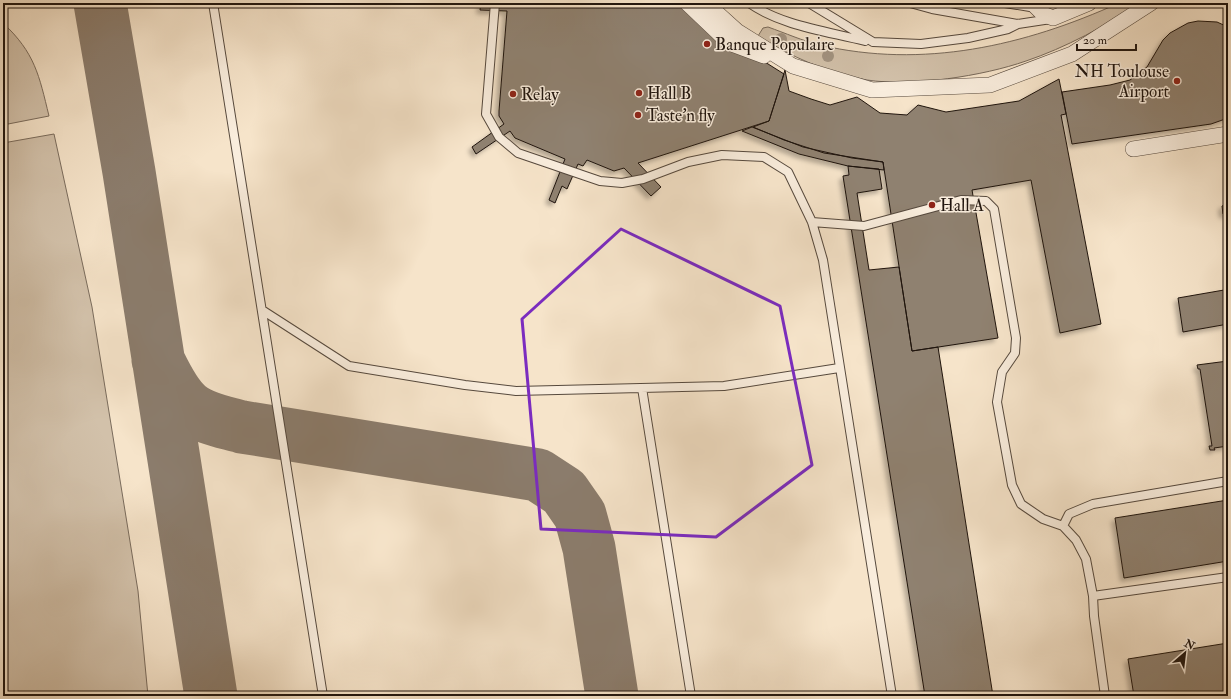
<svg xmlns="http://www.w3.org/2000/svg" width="1231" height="699" viewBox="0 0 1231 699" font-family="'IM FELL Double Pica',serif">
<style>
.green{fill:#d2c1aa;stroke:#796b5c}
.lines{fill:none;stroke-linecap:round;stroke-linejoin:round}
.taxiway{stroke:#8b7c6c;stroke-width:53}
.building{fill:#8f8170;stroke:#20150e;filter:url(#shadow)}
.lane-casing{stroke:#56493d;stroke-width:10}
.street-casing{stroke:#56493d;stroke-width:16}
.lane{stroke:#f9eddd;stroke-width:8}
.street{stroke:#f9eddd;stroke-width:15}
.tree{fill:#a29381}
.marked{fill:none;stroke:#7b2cbf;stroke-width:3;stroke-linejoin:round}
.poi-dot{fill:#8f2418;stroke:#f9eddd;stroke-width:1.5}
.labels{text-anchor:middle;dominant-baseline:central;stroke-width:3;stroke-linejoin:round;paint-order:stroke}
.poi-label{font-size:17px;fill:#20150e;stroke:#f9eddd;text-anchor:start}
</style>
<defs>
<filter id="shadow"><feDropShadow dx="-3.5" dy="3.5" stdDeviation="2" flood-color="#0004"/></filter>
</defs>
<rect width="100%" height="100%" fill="#f6e4ca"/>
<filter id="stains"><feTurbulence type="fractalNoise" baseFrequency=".005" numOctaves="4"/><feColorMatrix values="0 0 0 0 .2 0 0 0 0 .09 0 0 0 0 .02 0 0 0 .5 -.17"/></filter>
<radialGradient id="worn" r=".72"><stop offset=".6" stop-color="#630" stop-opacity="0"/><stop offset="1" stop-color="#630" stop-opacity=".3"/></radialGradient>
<path class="green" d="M1119 3H1142C1107 25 1065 48 1026 61 983 76 912 87 867 80 827 73 792 57 758 36L763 28 768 27C785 33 803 41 820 45 923 69 1024 46 1119 3Z
M3 23C35 53 39 75 49 116L3 125Z
M54 134 92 307 138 591 148 696H3V143Z"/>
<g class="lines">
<path class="taxiway" d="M100 3 129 172 211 696
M158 360C166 376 175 396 189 407 204 419 225 422 242 427L538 475 564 492 580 515 589 548 612 696"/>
</g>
<path class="building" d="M481 3H681L749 52 784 74 769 121 638 163 661 187 651 196 624 168 614 171 587 160 583 166 578 164 567 189 562 186 555 203 549 200 565 159 515 138 510 131 476 154 472 147 504 124 499 116V111L507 11 480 10Z
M1198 21 1217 22 1228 27V118L1211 124 1072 144 1062 92 1110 85 1130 80 1147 67 1163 40 1170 33 1188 23Z
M785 70 789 91 811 99 830 105 857 97 880 113 907 115 918 105 946 112 1019 101 1059 79 1066 114 1061 115 1101 324 1060 333 1031 180 972 190 998 338 912 351 883 162 824 153 784 140 753 127 769 121Z
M752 127 803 147 852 158 883 162 884 170 848 166 799 154 742 131Z
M848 166 879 169 882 189 857 193 869 270 899 267 912 351 938 347 993 696H925L843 176 849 175Z
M1227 204 1228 215 1223 214 1222 206Z
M1224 290 1228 324 1183 332 1178 298Z
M1228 361V446L1214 448 1215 450H1210L1209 446H1212L1200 369H1198L1197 365Z
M1228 500V561L1124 578 1115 518Z
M1228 643V696H1134L1128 659Z"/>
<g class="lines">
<defs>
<path id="lane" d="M213 3 323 696
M495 3 486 114 499 137 518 153 600 181 622 183 643 179 688 162 722 155 764 157 788 172 812 222 823 260 892 696
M749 3C782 26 826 31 865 41
M809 3 873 42 921 44 968 38 1008 29 1018 24
M910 3 932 9 1018 24 1051 19
M1005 3 1036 8
M812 222 864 226 961 200 986 201 994 209 1016 338 1015 353 1002 372 997 402 1012 485 1021 504 1043 519 1063 526 1076 540 1086 559 1093 596 1094 616 1105 696
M262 310 349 366 465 385 516 391 724 386 839 368
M642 388 691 696
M1063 526 1069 514 1093 504 1228 481
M1093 596 1228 577"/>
<path id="street" d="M687 3 729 43 764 56
M706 3 737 31 793 66 872 90 990 85 1072 54 1151 3
M1032 3 1043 14 1053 18 1089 3
M1133 149 1228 134"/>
</defs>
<use href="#lane" class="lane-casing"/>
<use href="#street" class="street-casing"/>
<use href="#lane" class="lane"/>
<use href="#street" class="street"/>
</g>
<g class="tree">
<circle cx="781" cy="39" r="6"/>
<circle cx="828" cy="56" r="6"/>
</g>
<path class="marked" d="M621 229 780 306 812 465 716 537 541 529 522 319Z"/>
<g class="poi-dot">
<circle cx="707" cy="44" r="4"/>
<circle cx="1177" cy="81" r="4"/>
<circle cx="639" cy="93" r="4"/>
<circle cx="513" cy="94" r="4"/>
<circle cx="638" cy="115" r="4"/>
<circle cx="932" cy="205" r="4"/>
</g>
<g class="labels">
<g class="poi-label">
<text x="715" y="44">Banque Populaire</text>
<text x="1169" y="71" text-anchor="end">NH Toulouse<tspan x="1169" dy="20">Airport</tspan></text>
<text x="647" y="93">Hall B</text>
<text x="521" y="94">Relay</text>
<text x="646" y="115">Taste'n fly</text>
<text x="940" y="205">Hall A</text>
</g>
</g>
<rect width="1231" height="699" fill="none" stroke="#f6e4ca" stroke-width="16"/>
<rect x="4" y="4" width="1223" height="691" fill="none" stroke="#20150e" stroke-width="2"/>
<rect x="8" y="8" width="1215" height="683" fill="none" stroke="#20150e"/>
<g transform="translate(1185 653) rotate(28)" stroke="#f9eddd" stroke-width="3" paint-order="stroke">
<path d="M0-3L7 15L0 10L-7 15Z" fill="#20150e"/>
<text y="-6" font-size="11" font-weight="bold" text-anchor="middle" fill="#20150e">N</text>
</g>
<path d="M1077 44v6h59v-6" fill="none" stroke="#20150e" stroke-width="2"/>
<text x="1083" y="44" font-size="12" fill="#20150e" stroke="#f9eddd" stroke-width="3" paint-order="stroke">20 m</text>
<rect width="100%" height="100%" filter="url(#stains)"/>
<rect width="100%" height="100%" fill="url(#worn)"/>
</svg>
